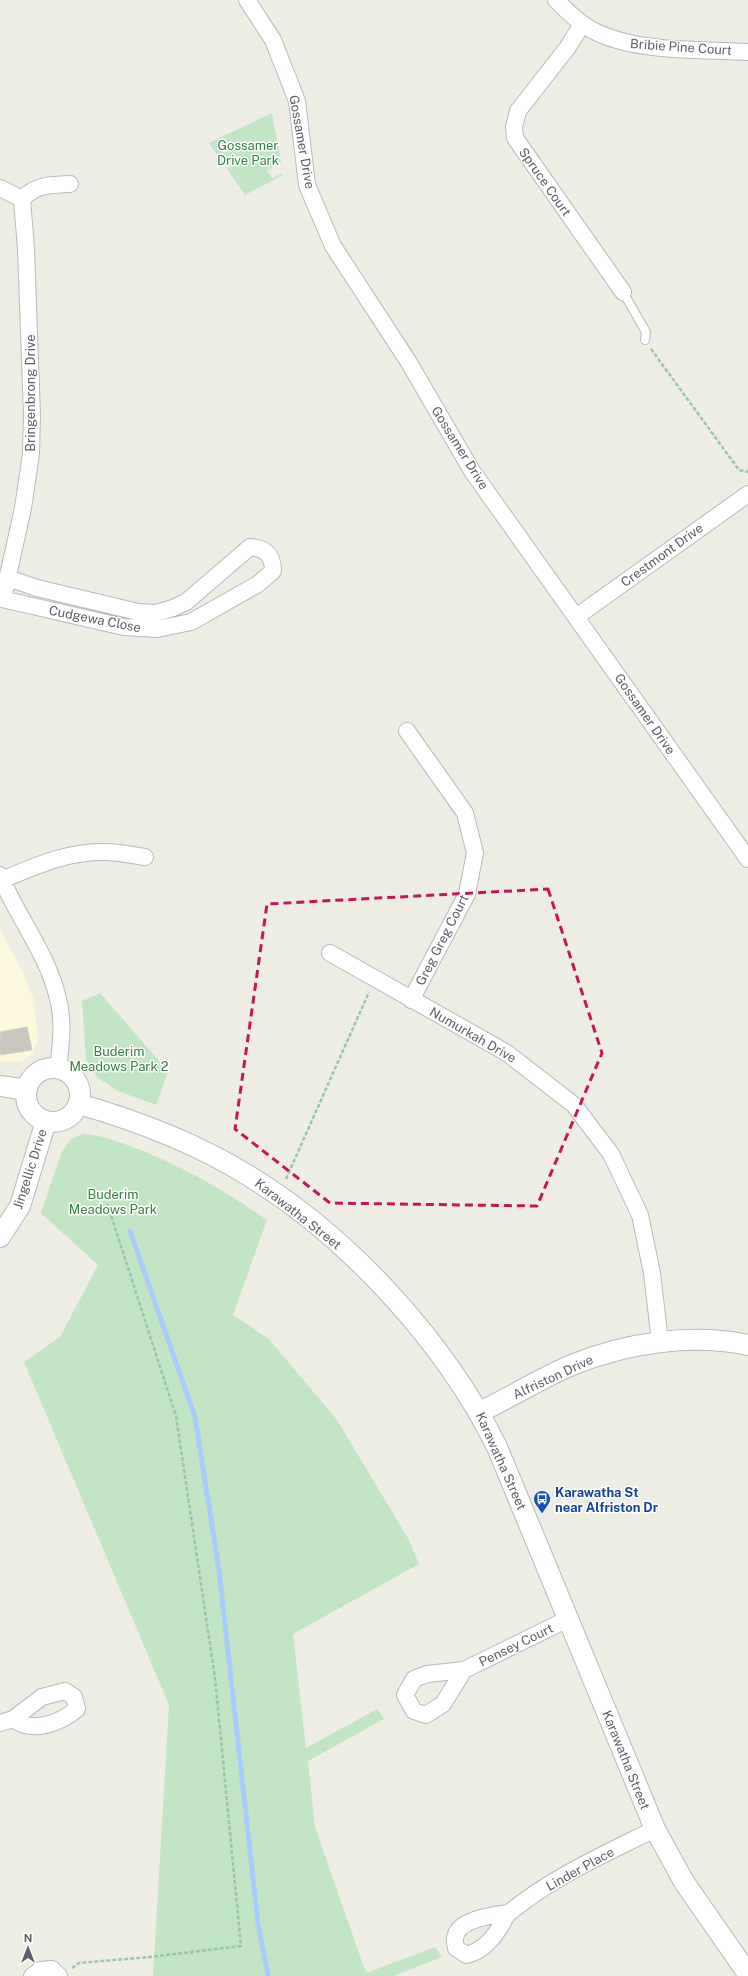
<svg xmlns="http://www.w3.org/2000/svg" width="748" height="1976" viewBox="0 0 748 1976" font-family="'Public Sans',sans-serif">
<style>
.commercial{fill:#fcf8db}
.green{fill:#c2e5c5}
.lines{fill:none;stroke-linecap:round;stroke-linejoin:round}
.stream{stroke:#a7cefb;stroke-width:5}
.building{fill:#cac7c1;stroke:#d2cfc3}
.service-casing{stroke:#b7b9be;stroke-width:10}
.minor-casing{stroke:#b7b9be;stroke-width:18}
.tertiary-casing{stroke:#b7b9be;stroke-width:22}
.path{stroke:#9bc5ab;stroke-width:2.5;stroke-dasharray:4 2;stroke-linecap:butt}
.service{stroke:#fff;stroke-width:8}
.minor{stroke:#fff;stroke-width:16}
.tertiary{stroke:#fff;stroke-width:20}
.marked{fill:none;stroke:#c2185b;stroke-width:3;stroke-dasharray:8 5;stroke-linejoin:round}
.labels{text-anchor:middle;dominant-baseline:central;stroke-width:3;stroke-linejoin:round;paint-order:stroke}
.street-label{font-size:13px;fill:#5c5f64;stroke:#fff}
.park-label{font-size:13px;fill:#378041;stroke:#fff}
.transit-label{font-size:13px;font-weight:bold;fill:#164399;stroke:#fff;text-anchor:start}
</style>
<rect width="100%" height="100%" fill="#eeede4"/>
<path class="commercial" d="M0 929 21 968 34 1000 38 1040 33 1053 21 1062 0 1061Z"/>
<path class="green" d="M272 113 281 162 267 170 272 178 283 173V175L245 195 209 143Z
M100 993 168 1071 156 1105 118 1091 98 1078 86 1060 82 1001Z
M83 1134C100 1135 114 1140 130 1146 179 1164 224 1190 267 1220L233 1315 269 1339 337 1420 409 1540 419 1564 293 1634 306 1748 377 1709 384 1719 308 1761 315 1827 366 1973 435 1947 442 1957 393 1976H153L169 1705 24 1362 60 1337 98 1265 41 1213 61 1154 70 1140Z"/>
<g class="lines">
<path class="stream" d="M130 1231 195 1417 219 1570 258 1923 268 1976"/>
</g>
<path class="building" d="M27 1027 32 1050 0 1055V1032Z"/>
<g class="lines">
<defs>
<path id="service" d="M623 292 646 332 645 340"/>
<path id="minor" d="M247 0 273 40 297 101 307 185 333 246 408 361 472 471 748 859
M556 0C568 12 581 25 596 32 639 53 701 49 748 52
M582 24 568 47 518 111 514 127 515 138 623 292
M0 188 22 199
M22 199C37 184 51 185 70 184
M5 589 23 508 31 454 32 415 26 249 22 199
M2 599 124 627 157 629 191 622 258 584 273 571C273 555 265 548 250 547L186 602 173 608 156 613 138 612 37 588 8 578
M576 617 748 494
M407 731 465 813 475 853 467 894 411 1000
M0 875C17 917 48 954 58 999 64 1022 61 1045 58 1069
M2 880C35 866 68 851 105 852 118 852 132 855 145 857
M330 953 507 1053 574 1105 611 1154 640 1215 652 1273 660 1342
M464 1670 427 1674 414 1679 405 1695 414 1711 426 1715 443 1704 464 1670 568 1619
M0 1723 13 1719 42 1697 65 1691 74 1697 77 1709C60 1723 33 1734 13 1719
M508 1913C494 1915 456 1919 455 1939 454 1941 456 1945 456 1948L466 1955C483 1951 493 1939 502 1924 504 1920 506 1915 510 1912 553 1877 605 1854 655 1829
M32 1976 41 1970 52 1969 59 1976"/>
<path id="tertiary" d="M26 1095a27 27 0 1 1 54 0a27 27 0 1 1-54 0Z
M0 1086 27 1090
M79 1104C138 1121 196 1143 249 1176 349 1237 445 1342 497 1447L655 1829 684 1882 748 1974
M0 1237 20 1206 46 1121
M480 1412C511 1397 541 1378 572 1365 626 1343 691 1333 748 1345"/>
</defs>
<use href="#service" class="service-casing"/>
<use href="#minor" class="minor-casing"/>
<use href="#tertiary" class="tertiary-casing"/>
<path class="path" d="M651 349 739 470 748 472
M286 1179 369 992
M72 1968 79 1963 150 1957 241 1946 215 1678 176 1416 107 1203"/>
<use href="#service" class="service"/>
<use href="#minor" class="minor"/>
<use href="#tertiary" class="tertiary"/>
</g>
<path class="marked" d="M548 889 602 1053 537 1206 330 1203 235 1129 267 904Z"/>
<defs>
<symbol id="bus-pin" viewBox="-11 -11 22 30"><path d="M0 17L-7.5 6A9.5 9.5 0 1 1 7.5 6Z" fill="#1a4fb4" stroke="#fff"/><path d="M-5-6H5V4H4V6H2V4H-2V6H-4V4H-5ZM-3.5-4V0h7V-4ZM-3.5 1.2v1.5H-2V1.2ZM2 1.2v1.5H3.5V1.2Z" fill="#fff"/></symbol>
</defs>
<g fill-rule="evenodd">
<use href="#bus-pin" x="532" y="1489" width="20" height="27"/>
</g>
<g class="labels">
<g class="street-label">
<text transform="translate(681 47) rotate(4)">Bribie Pine Court</text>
<text transform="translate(302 142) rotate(80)">Gossamer Drive</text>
<text transform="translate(545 182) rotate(55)">Spruce Court</text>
<text transform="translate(30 393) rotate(-90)">Bringenbrong Drive</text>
<text transform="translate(460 448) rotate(58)">Gossamer Drive</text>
<text transform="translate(662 555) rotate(-36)">Crestmont Drive</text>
<text transform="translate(95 619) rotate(11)">Cudgewa Close</text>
<text transform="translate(645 714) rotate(55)">Gossamer Drive</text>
<text transform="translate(442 940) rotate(-63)">Greg Greg Court</text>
<text transform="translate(473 1035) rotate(30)">Numurkah Drive</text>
<text transform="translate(30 1169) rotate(-72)">Jingellic Drive</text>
<text transform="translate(298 1214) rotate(38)">Karawatha Street</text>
<text transform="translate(553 1377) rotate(-25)">Alfriston Drive</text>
<text transform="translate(501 1461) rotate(66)">Karawatha Street</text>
<text transform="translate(516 1645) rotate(-26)">Pensey Court</text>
<text transform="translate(626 1760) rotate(68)">Karawatha Street</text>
<text transform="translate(580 1869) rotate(-29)">Linder Place</text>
</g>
<g class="park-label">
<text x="248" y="145">Gossamer<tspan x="248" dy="15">Drive Park</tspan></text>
<text x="119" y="1051">Buderim<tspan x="119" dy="15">Meadows Park 2</tspan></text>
<text x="113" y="1194">Buderim<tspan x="113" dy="15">Meadows Park</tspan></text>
</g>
<g class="transit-label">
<text x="555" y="1492">Karawatha St<tspan x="555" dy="15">near Alfriston Dr</tspan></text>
</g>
</g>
<g transform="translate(28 1948)" stroke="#ffffff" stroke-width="3" paint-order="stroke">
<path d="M0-3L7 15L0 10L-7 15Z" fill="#5c5f64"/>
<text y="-6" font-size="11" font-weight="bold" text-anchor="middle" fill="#5c5f64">N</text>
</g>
</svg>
